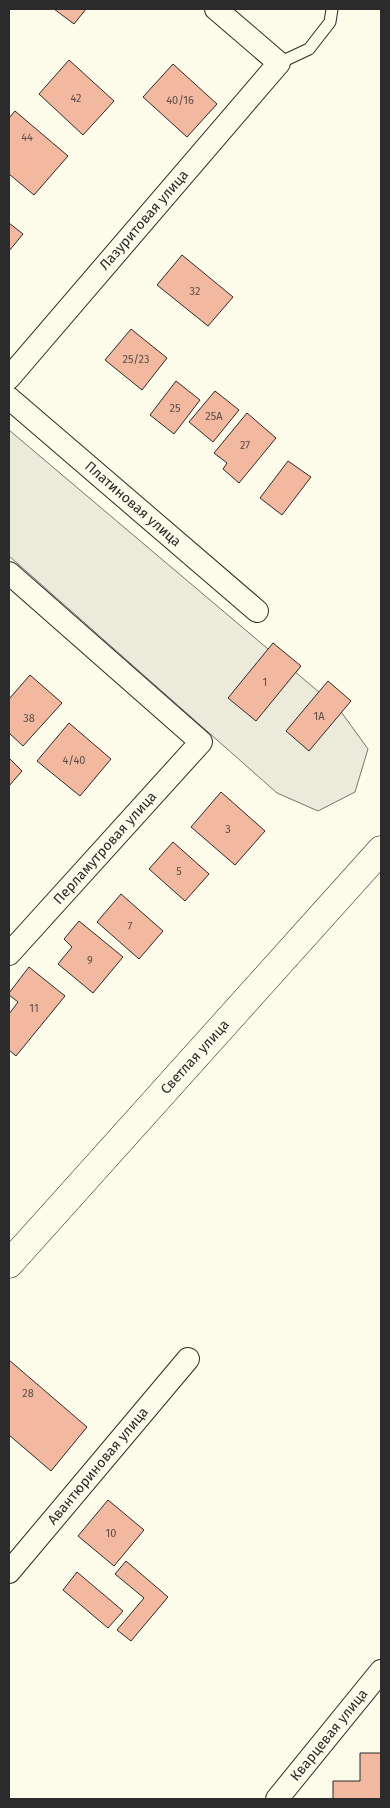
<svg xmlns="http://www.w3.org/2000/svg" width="390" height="1808" viewBox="0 0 390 1808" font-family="'Fira Sans',sans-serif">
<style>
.green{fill:#ecebdb;stroke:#74746e}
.building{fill:#f2b8a0;stroke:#2b2b2b}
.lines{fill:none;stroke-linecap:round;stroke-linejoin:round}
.lane-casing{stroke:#2b2b2b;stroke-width:13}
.street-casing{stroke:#2b2b2b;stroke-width:24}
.secondary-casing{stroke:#2b2b2b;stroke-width:29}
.lane{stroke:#fdfbea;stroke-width:11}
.street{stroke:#fdfbea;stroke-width:22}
.secondary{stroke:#fdfbea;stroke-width:28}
.labels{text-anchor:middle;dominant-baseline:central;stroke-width:4;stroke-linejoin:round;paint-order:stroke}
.number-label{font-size:11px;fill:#5d4e48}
.street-label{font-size:14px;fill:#2b2b2b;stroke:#fdfbea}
</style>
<rect width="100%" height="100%" fill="#fdfbea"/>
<path class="green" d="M9 430 339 709 368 749 355 792 318 811 277 793 9 556Z"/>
<path class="building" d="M54 9H86L74 24Z
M69 60 114 101 83 135 39 94Z
M173 64 217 104 187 137 143 97Z
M15 111 68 156 34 195 9 174V118Z
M9 223 23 234 9 251Z
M182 255 233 297 208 326 157 285Z
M131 329 167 358 142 390 105 360Z
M176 381 200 400 174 434 150 415Z
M215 391 239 410 213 442 189 422Z
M247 413 276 438 239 483 223 469 227 463 214 453Z
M288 461 311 477 282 515 260 498Z
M273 643 301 666 256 721 228 698Z
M30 675 62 703 23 746 9 733V699Z
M328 681 351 701 309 751 286 731Z
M69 723 111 759 80 796 37 761Z
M9 758 22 771 9 786Z
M221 792 265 831 235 865 191 827Z
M173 842 209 874 185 901 149 869Z
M121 894 163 931 139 959 97 922Z
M79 921 123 957 93 993 58 964 72 947 64 939Z
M29 967 65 996 16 1056 9 1050V1014L18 1002 9 995V993Z
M9 1360 87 1427 51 1471 9 1435Z
M108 1500 144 1530 114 1566 78 1536Z
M126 1561 168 1597 131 1641 117 1630 144 1598 115 1574Z
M77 1572 123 1611 108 1628 63 1590Z
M360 1753H381V1799H333V1781H360Z"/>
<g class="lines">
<defs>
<path id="lane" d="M279 63 309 49 330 22 332 9"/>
<path id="street" d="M9 378 279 63 216 9
M9 398 257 611
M9 573 201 742 9 954
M9 1572 188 1359
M277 1799 381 1671"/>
<path id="secondary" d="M9 1264 381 850"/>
</defs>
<use href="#lane" class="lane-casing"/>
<use href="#street" class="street-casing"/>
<use href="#secondary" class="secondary-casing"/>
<use href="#lane" class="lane"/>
<use href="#street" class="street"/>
<use href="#secondary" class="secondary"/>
</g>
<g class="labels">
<g class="number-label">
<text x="76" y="98">42</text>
<text x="180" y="100">40/16</text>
<text x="27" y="137">44</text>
<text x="195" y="291">32</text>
<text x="136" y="359">25/23</text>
<text x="175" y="408">25</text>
<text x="214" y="416">25А</text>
<text x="245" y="445">27</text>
<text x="265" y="682">1</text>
<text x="319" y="716">1А</text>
<text x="29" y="718">38</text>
<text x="74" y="760">4/40</text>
<text x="228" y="829">3</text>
<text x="179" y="871">5</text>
<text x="130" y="926">7</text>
<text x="90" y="960">9</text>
<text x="34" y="1008">11</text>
<text x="28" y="1393">28</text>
<text x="111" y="1533">10</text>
</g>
<g class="street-label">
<text transform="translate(144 220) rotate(-49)">Лазуритовая улица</text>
<text transform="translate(133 504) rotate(41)">Платиновая улица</text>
<text transform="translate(105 848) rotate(-48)">Перламутровая улица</text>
<text transform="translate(195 1057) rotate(-48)">Светлая улица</text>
<text transform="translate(98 1466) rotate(-50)">Авантюриновая улица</text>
<text transform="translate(329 1735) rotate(-51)">Кварцевая улица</text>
</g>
</g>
<rect width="390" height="1808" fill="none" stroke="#2b2b2b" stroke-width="20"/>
</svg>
